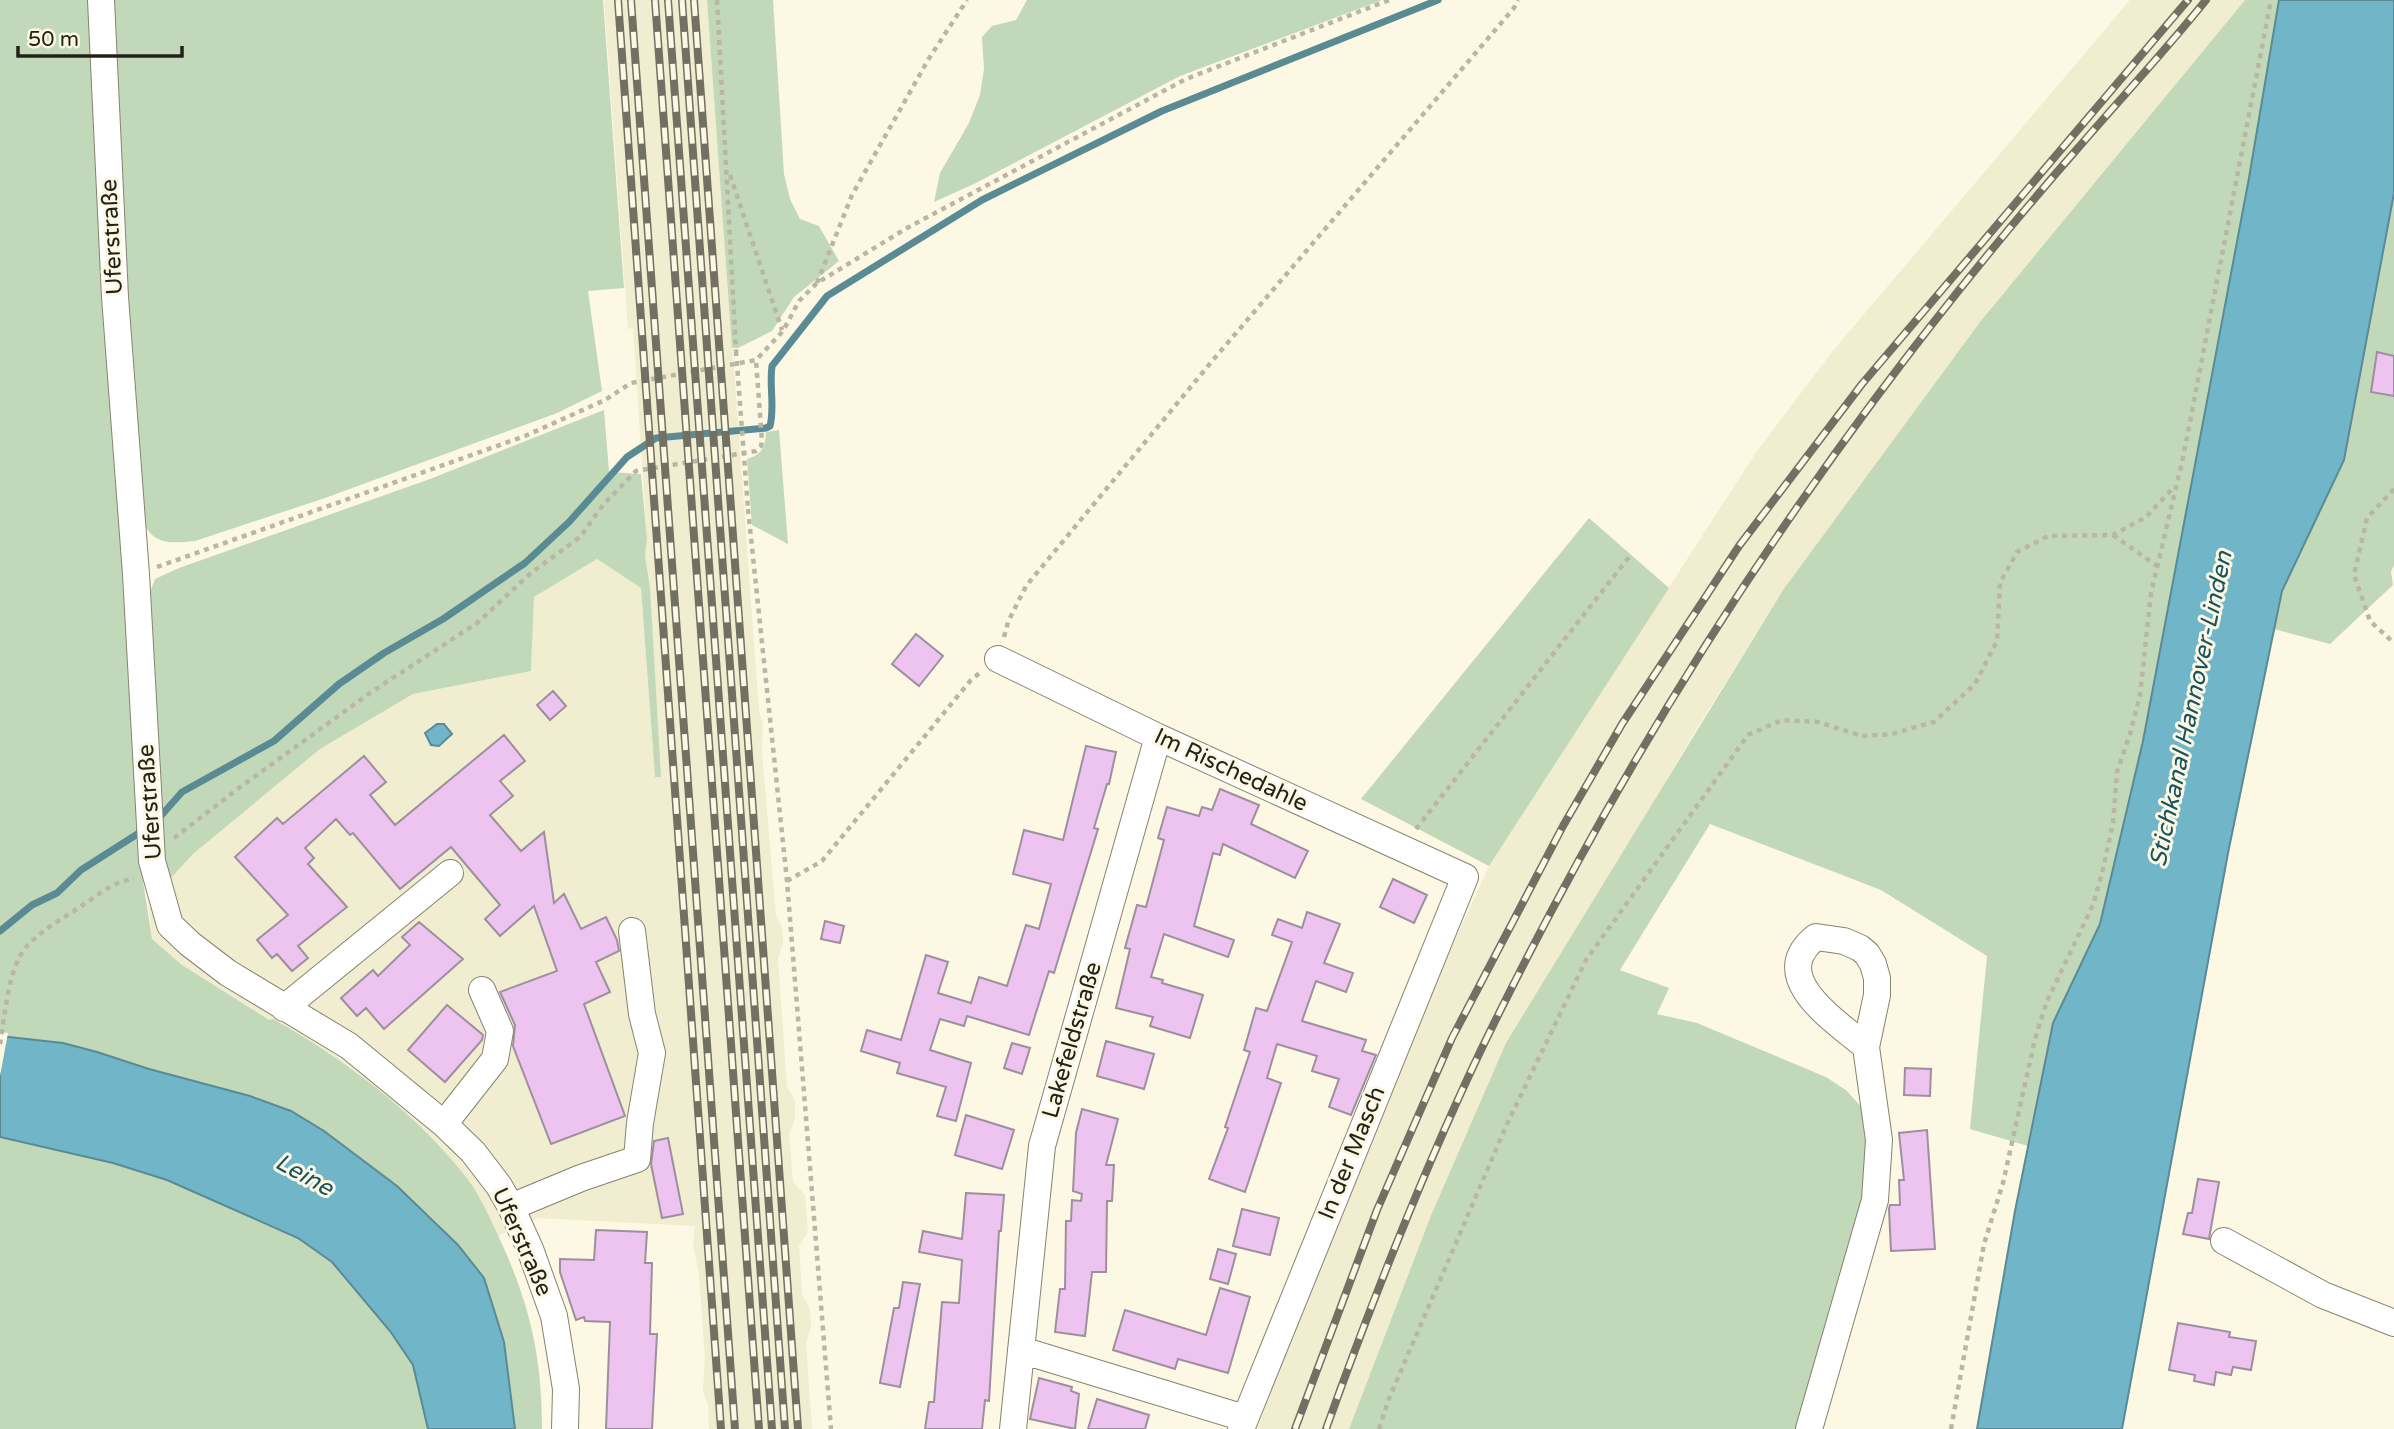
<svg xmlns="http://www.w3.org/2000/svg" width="2394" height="1429" viewBox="0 0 2394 1429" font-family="'Varela Round',sans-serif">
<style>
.built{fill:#f1edd0}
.green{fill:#c2d9b9}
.water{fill:#71b6c8;stroke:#5a8a94;stroke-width:2}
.pier{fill:#fcf8e3}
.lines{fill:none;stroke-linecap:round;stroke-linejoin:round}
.stream{stroke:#5a8a94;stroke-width:7}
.building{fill:#ecc4ef;stroke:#9e8f9f;stroke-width:2}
.minor-casing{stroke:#868370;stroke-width:28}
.path{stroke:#b9b6a5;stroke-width:4.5;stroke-dasharray:5 5;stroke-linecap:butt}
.minor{stroke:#fff;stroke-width:26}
.rail-casing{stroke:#727063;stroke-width:8}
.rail{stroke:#fcf8e3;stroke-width:5;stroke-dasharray:16;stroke-linecap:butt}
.path-bridge{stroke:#b9b6a5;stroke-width:4.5;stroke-dasharray:5 5;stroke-linecap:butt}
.labels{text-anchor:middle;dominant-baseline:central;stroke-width:6;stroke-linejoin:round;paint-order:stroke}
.street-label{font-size:23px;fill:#23221a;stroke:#fcf8e3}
.water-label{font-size:24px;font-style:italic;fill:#185360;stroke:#fcf8e3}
</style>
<rect width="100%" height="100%" fill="#fcf8e3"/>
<path class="built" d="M604 0H707L759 711 763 724 762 752 776 916 782 927 783 943 778 959 787 1086 795 1101V1119L789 1134 793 1182 805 1195 808 1232 799 1246 802 1294 810 1310 811 1327 806 1342 812 1429H709L708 1406 703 1391 705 1358 699 1275 693 1243 695 1226 538 1218 498 1236 479 1196 464 1174 431 1139 361 1075 273 1019 269 1020 203 980 182 965 152 939 148 903 193 854 320 749 413 694 531 671 534 597 597 559 641 587 655 777 650 588 645 555 647 539 633 328 628 329Z
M2130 0H2245L1980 322 1783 590 1694 733 1643 820 1430 1218 1349 1429H1257L1310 1285 1401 1057 1489 866 1757 451 1832 352Z"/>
<path class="green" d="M0 0H94L143 881 152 939 182 965 269 1020 273 1019C344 1059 411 1109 463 1173 478 1191 487 1212 497 1233 529 1301 542 1354 542 1429H515L504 1342 434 1220 397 1186 324 1131 97 1052 63 1043 0 1036Z
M113 0H603L624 288 588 291 602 391 557 413 325 498 195 541C173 543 154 546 144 523L128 347Z
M707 0H773L784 174 790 199 800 219 819 226 839 261 794 297 772 331 738 348H732Z
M1027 0H1382L1180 76 976 183 934 202 940 173 969 123 980 95 984 69 982 37 992 26 1016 20Z
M2245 0H2279L2249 178 2143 741 2100 924 2053 1023 2028 1146 1970 1129 1987 956 1881 890 1710 824 1620 970 1669 988 1657 1014 1697 1023 1826 1077 1847 1091 1864 1110 1869 1143 1864 1204 1798 1429H1349L1430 1218 1506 1043 1783 590 1980 322Z
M2394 193V565L2391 572 2393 585 2330 644 2274 629 2282 591 2344 460Z
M604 410 609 472 641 474 647 539 645 555 650 588 661 777H655L641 588 597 559 534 597 531 671 413 694 320 749 193 854 169 880C164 868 165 855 160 842L150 592 155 579 179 568 430 479Z
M779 430 788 544 752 525 747 459C762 454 765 448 766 432Z
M1589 518 1669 588 1489 866 1361 799Z
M0 1137 113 1163 167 1180 298 1238 332 1262 390 1330 413 1365 428 1429H0Z"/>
<path class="water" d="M2279 0H2394V193L2344 460 2282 591 2228 853 2122 1429H1977L2015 1211 2053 1023 2100 924 2143 741 2249 178Z
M437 724H444L452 734 439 746 431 745 425 733Z
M0 1036 63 1043 97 1052 149 1069 250 1096 291 1111 324 1131 397 1186 458 1245 484 1278 504 1342 515 1429H428L413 1365 390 1331 332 1262 298 1238 167 1180 113 1163 0 1137Z"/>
<path class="pier" d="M0 1032 8 1033 0 1076Z"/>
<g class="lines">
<path class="stream" d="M159 818 182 792 274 741 339 684 384 653 443 619 525 563 569 522 627 457 656 438 766 428 770 426C775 407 769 386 772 366L827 296 982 200 1162 111 1438 0
M0 931 32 905 57 893 81 870 139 833"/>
</g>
<path class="building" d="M2377 352 2394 356V396L2371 392Z
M916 634 943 656 919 686 892 664Z
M553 691 566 706 550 720 537 705Z
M504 735 525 761 500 781 513 796 490 815 521 851 544 832 554 903 564 894 581 929 606 917 617 940 619 951 596 962 610 992 584 1004 625 1116 551 1144 513 1046 515 1025 500 992 557 971 534 906 500 936 485 919 500 905 451 847 400 889 353 833 350 835 336 819 305 848 314 858 308 864 347 907 298 946 308 958 292 971 277 954 272 958 257 940 288 915 235 857 277 818 283 824 364 756 386 782 370 795 395 825Z
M1086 746 1116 752 1109 784H1107L1094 828 1098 829 1054 973 1049 971 1029 1035 967 1016 964 1026 940 1019 930 1050 971 1063 956 1121 937 1116 946 1087 897 1073 900 1063 861 1051 867 1030 901 1040 926 955 948 962 938 993 971 1003 979 977 1007 986 1026 925 1039 929 1051 884 1013 874 1024 830 1063 840Z
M1220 789 1259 805 1251 824 1308 851 1295 878 1223 844 1220 855 1213 853 1194 926 1234 940 1228 957 1164 934 1151 977 1163 980 1162 983 1203 995 1190 1038 1150 1026 1153 1017 1116 1008 1130 949 1125 948 1137 905 1146 907 1164 840 1158 838 1167 807 1199 816 1202 807 1212 810Z
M1393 879 1427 895 1414 923 1380 907Z
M1307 912 1340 924 1324 963 1353 973 1346 992 1316 981 1302 1021 1366 1040 1362 1051 1376 1055 1351 1115 1329 1107 1339 1079 1312 1071 1317 1056 1277 1044 1267 1078 1281 1083 1245 1192 1209 1179 1228 1128 1225 1127 1250 1052 1244 1050 1256 1008 1267 1011 1292 942 1272 935 1278 919 1302 928Z
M825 921 844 926 840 943 821 939Z
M419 922 463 959 384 1029 366 1008 357 1016 341 998 373 970 378 976 410 945 402 937Z
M447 1005 483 1035 482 1040 445 1082 408 1050Z
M1106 1041 1154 1054 1144 1089 1097 1076Z
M1012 1043 1030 1048 1022 1074 1004 1068Z
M1905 1068 1931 1069 1930 1096 1904 1095Z
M1082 1109 1118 1119 1106 1165H1114L1112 1201H1107L1106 1272H1092L1085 1336 1055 1332 1060 1289H1065L1066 1221H1071L1072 1200 1081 1201 1082 1194 1073 1191 1076 1133Z
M966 1115 1014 1130 1002 1169 955 1155Z
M1927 1130 1935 1249 1891 1251 1889 1209 1890 1205H1900L1899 1180H1904L1899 1133Z
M668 1138 683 1214 662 1218 651 1164 654 1141Z
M2198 1179 2219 1182 2209 1239 2183 1234 2188 1213H2192Z
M966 1193 1004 1195 1001 1231H999L989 1401 985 1400 982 1429H925L929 1402H934L942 1302 959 1303 962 1260 919 1252 923 1231 962 1239Z
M1242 1209 1279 1218 1270 1255 1233 1246Z
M596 1230 647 1232 645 1263H652L650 1334H657L652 1429H606L610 1322 585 1321 584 1317 576 1320 560 1272V1259L594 1260Z
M1218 1249 1236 1254 1228 1284 1210 1279Z
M903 1282 920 1284 900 1387 880 1383 894 1308H899Z
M1220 1288 1250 1297 1228 1373 1178 1359 1175 1369 1113 1350 1125 1310 1206 1335Z
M2178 1323 2230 1332 2229 1337 2256 1341 2251 1370 2233 1367 2231 1375 2216 1372 2214 1385 2194 1381 2195 1375 2169 1370Z
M1039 1378 1072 1387 1071 1391 1079 1394 1075 1429 1030 1419Z
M1097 1399 1149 1415 1145 1429H1088Z"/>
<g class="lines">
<defs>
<path id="minor" d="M101 0 115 297 136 574 152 861 170 925 190 944 228 973 349 1046 444 1124 473 1152 499 1186 511 1207 530 1249 554 1316 566 1389 565 1429
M998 659 1158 737 1465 877 1241 1429
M284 1008 450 873
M444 1124 495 1059 500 1031 482 990
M511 1207 581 1178 637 1159 640 1123 652 1053 642 1014 632 931
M2224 1241 2323 1295 2394 1323
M1021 1350 1244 1418
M1013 1429 1042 1146 1158 737
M1809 1429 1875 1200 1879 1140 1866 1047 1877 995V978L1873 964 1867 954 1860 948 1844 941 1816 937C1765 977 1836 1021 1866 1047"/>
</defs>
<use href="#minor" class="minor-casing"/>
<path class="path" d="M717 0 736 351
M730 175 782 330
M817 283 852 195 928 60 967 0
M2394 489 2367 518 2354 575 2370 621 2394 643
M748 509 787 881 831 1429
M2113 535 2157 566
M157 567 525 436 605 400 631 383 756 360 783 331 799 301 817 283 907 228 1186 79 1389 0
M1004 637 1008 622 1026 586 1213 360 1514 8 1518 0
M1416 829 1629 557
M174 838 239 788 370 693 477 623 531 573 580 537 603 505 636 471 756 451 761 446 762 441 756 360
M787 881 822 861 971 680 981 672
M0 1044C5 1016 8 965 28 945 44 928 67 916 86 903 101 893 116 880 134 879
M1379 1429 1388 1401 1507 1124 1586 960 1748 735 1782 720 1818 722 1862 736 1892 734 1934 722 1975 684 1997 641 2000 583 2017 552 2048 536 2113 535 2146 517 2175 486
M1951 1429 1984 1244 2003 1183 2035 1039 2047 1001 2093 905 2102 873 2113 823 2117 772 2130 734 2140 695 2151 593 2183 458 2271 0"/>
<use href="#minor" class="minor"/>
<defs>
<path id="rail" d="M618 0 721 1429
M631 0 735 1429
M655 0 759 1429
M668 0 772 1429
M682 0 785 1429
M694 0 798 1429
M1295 1429 1377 1210 1452 1038 1563 826 1622 724 1739 546 1862 384 2188 0
M1326 1429C1372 1301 1422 1174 1480 1052 1591 822 1723 603 1875 399 1939 313 2008 228 2078 148 2121 98 2165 51 2206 0"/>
</defs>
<use href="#rail" class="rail-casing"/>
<use href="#rail" class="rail"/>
<path class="path-bridge" d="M736 351 748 509"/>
</g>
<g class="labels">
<g class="street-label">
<text transform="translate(112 237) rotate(-93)">Uferstraße</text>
<text transform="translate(1231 770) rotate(25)">Im Rischedahle</text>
<text transform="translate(150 802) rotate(-94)">Uferstraße</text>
<text transform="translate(1072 1040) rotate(-74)">Lakefeldstraße</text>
<text transform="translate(1352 1153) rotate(-68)">In der Masch</text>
<text transform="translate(522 1242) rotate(66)">Uferstraße</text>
</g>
<g class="water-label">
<text transform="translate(2191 709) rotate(-78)">Stichkanal Hannover-Linden</text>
<text transform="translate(304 1175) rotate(29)">Leine</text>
</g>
</g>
<path d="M18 46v10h164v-10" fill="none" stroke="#23221a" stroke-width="3.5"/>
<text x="28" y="46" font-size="21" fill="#23221a" stroke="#fcf8e3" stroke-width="5" paint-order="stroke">50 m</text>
</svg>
